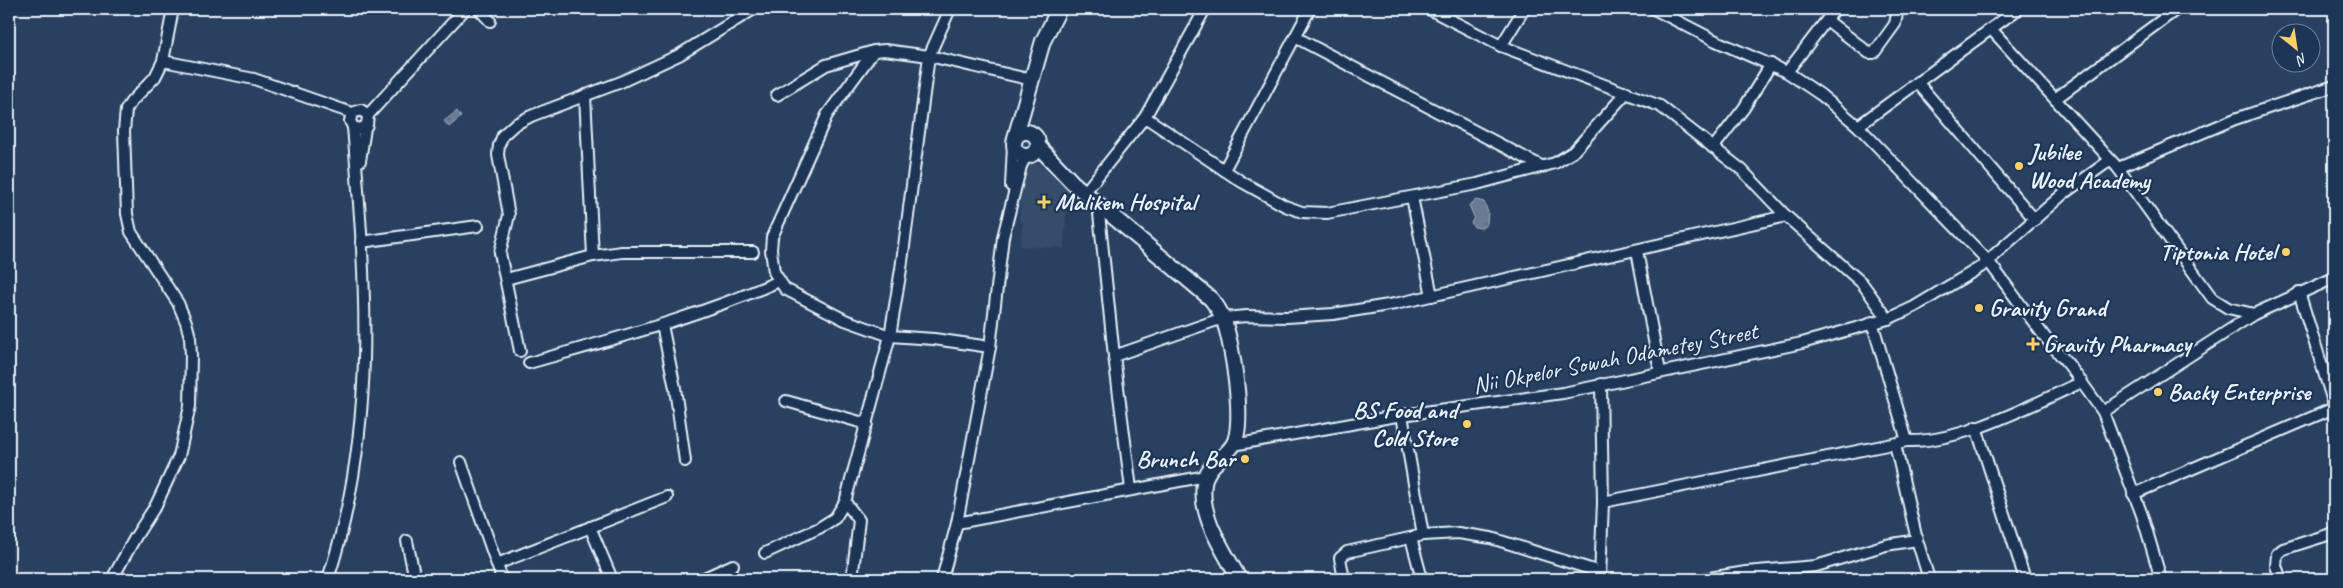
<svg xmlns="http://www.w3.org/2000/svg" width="2343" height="588" viewBox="0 0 2343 588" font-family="Caveat,sans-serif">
<defs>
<pattern id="water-ripples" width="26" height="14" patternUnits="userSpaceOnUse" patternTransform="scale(1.25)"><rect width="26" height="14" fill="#6b7c95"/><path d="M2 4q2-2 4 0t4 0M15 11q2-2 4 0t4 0" fill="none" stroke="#5a6573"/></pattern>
</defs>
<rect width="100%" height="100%" fill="#294061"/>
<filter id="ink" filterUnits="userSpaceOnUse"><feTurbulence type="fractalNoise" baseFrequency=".02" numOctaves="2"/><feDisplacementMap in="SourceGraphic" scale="10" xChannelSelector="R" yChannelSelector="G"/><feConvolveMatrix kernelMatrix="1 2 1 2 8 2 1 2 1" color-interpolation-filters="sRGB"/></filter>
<g filter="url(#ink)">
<polygon fill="#364d6b" points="1036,162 1068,184 1064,248 1020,246 1023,223 1019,219 1024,170 1028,165"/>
<g fill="url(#water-ripples)" stroke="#9dabbd">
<polygon points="457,111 461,117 449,127 444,121"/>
<polygon points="1476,200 1484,202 1488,212 1487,224 1482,228 1474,227 1471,223 1474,217 1469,205"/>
</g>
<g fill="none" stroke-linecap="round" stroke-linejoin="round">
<g stroke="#e8f1f8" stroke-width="14">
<g id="street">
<polyline points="173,9 163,61 254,79 352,113 361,110 368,115 367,125 361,129 353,127 350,121 352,113"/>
<polyline points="479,9 490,21"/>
<polyline points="1429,9 1501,46 1660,106 1742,170 1786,216 1862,283 1888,319"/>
<polyline points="1654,9 1716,41 1787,72 1821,95 1858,126 2018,9"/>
<polyline points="1828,21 1869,53 1874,53 1895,24 1898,9"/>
<polyline points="1991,29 2118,168 2212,298 2228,308 2254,314"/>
<polyline points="1295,37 1543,167"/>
<polyline points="1501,46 1524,9"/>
<polyline points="874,51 827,115 772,237 771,250 774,272 785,289 845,320 890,336 934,339 990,347"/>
<polyline points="1787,72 1835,9"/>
<polyline points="1917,82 2035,220"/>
<polyline points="585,95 593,256"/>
<polyline points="777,95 826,65 874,51 885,50 929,56 1032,80"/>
<polyline points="2055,99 2177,9"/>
<polyline points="368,115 465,9"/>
<polyline points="1145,117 1242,182 1285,206 1302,212 1327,213 1477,184 1555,163 1573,152 1627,92"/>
<polyline points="1858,126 1989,262 2044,336 2069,365 2103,412 2142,515 2161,579"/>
<polyline points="1713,148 1744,108 1771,64"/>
<polyline points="360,161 365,128"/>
<polyline points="2118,168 2235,119 2334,86"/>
<polyline points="1224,170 1310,9"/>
<polyline points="1011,186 1013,145"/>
<polyline points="1085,192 1145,117 1205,9"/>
<polyline points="1412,197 1432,296"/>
<polyline points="1098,204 1114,356 1131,489"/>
<polyline points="361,242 478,226"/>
<polyline points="1637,251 1660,372"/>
<polyline points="506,279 593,256 622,252 753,252"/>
<polyline points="2299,292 2334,405"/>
<polyline points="1872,322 1907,441"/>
<polyline points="662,325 675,388 685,461"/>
<polyline points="520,351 500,253 509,215 498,155 499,145 503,135 514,125 531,116 621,82 679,55 754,9"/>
<polyline points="1114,356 1223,318 1247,316 1287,317 1333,314 1395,304 1786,216"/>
<path d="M529,363C613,339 698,317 779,281"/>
<polyline points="786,401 867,424"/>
<polyline points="2103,412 2254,314 2334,278"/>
<polyline points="1402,415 1423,535"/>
<polyline points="1976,427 2025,579"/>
<polyline points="1895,444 1917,540 1929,579"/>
<polyline points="1233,445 1402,415 1563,393 1802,343 1888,319 1914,307 1989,262 1994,255 2063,194 2109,161"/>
<polyline points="461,462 502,579"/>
<polyline points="2133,494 2334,408"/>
<polyline points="845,502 859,520 852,579"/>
<path d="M1603,502L1907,441C1962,443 2031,405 2082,382"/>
<polyline points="957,523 1206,476"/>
<polyline points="590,527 612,579"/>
<polyline points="1411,538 1422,579"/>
<polyline points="407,541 415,579"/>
<polyline points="765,553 819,528 835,518 845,502 890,336 901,269 929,56 950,9"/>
<polyline points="497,564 667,497"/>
<polyline points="1600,578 1603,502 1601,384"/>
<polyline points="112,579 136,536 156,505 179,456 190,406 191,356 190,337 186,322 178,303 131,232 127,214 124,131 126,110 131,102 155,77 163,61"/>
<path d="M328,579C378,427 366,284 353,127"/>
<polyline points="702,579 733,565"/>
<polyline points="942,579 957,523 990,347 1003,237 1021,166 1026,156"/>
<polyline points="1344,579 1340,558 1347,552 1423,535 1458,533 1491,538 1600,572"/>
<polyline points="1703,579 1746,572 1816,566 1886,545 1917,540"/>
<polyline points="2281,579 2276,566 2277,554 2283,549 2334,533"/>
</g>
</g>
<g stroke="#e8f1f8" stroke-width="18">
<g id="secondary">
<circle cx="1026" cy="144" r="12"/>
<polyline points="1015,138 1043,41 1059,9"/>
<path d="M1038,146L1073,183L1211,299C1216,305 1220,311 1223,318C1232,341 1246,425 1233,445C1224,459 1206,465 1204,484C1199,517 1225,552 1239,579"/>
</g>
</g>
<use href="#street" stroke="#1d3557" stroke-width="10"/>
<use href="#secondary" stroke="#1d3557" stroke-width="14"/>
</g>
</g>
<g fill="#ffd166" stroke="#1d3557" stroke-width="2">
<circle cx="2019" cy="166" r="5"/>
<path d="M1041.5 194.5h5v5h5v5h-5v5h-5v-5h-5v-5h5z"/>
<circle cx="2286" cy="252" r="5"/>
<circle cx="1979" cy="308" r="5"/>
<path d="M2030.5 336.5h5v5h5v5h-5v5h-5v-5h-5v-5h5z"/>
<circle cx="2158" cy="392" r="5"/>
<circle cx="1467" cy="424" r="5"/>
<circle cx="1245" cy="459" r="5"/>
</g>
<g text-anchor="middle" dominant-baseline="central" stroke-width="4.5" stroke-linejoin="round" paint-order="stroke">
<g font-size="24" font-weight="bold" fill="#e8f1f8" stroke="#1d3557" text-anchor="start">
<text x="2029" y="152">Jubilee<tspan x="2029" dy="28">Wood Academy</tspan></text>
<text x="1055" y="202">Malikem Hospital</text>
<text x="2276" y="252" text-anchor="end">Tiptonia Hotel</text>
<text x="1989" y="308">Gravity Grand</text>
<text x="2043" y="344">Gravity Pharmacy</text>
<text x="2168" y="392">Backy Enterprise</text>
<text x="1457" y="410" text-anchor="end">BS Food and<tspan x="1457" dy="28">Cold Store</tspan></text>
<text x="1235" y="459" text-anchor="end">Brunch Bar</text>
</g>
<g font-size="24" fill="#e8f1f8" stroke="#1d3557">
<text transform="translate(1615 358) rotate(-11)">Nii Okpelor Sowah Odametey Street</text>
</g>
</g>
<rect width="2343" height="588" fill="none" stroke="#1d3557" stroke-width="30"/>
<rect x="15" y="15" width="2313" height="558" fill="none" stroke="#e8f1f8" stroke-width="2" filter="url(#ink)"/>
<g transform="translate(2296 48) rotate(150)"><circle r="24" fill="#1d3557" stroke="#6e8097"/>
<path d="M0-4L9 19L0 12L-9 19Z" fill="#ffd166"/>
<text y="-8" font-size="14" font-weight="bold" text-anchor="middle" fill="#e8f1f8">N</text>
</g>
</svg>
